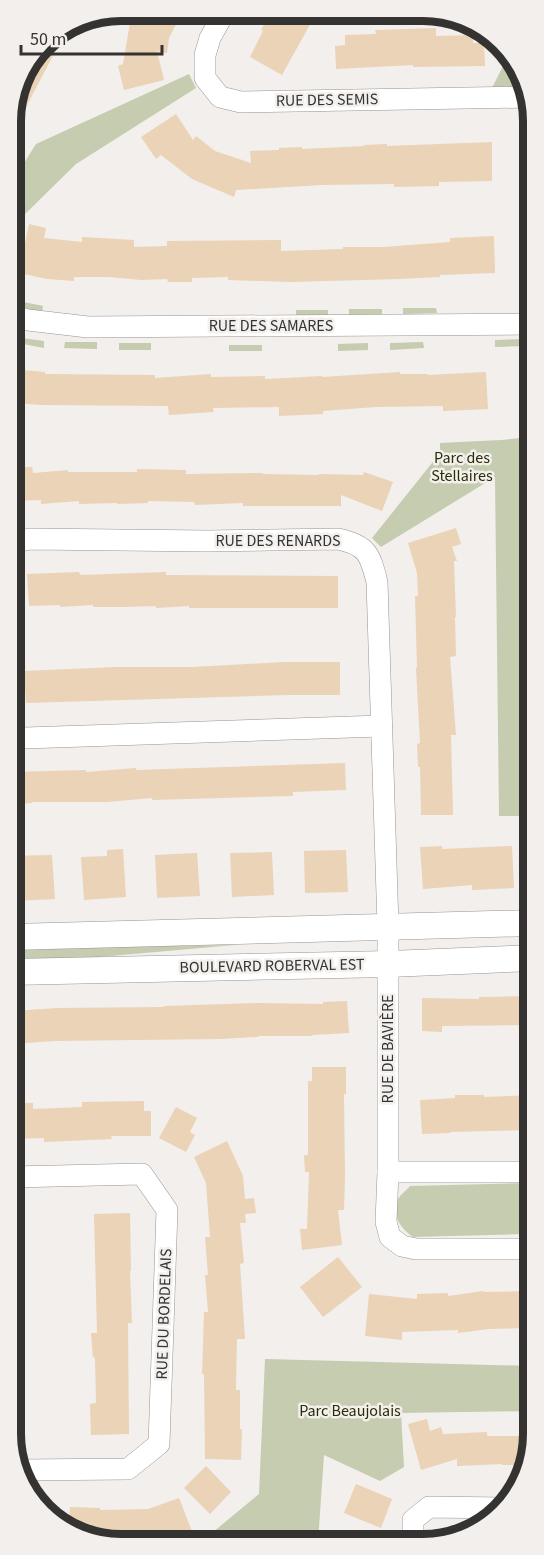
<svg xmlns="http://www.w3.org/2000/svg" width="544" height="1555" viewBox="0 0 544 1555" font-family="'Source Sans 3',sans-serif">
<rect width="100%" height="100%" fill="#f3efec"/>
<g fill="#c5ccaf">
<polygon points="508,56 526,90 490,92"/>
<polygon points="189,74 196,88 76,164 24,215 11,246 11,184 36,144"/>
<polygon points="14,300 43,306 42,312 12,307"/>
<polygon points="403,308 436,308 437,313 403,314"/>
<rect x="349" y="309" width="33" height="6"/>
<rect x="296" y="310" width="32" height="6"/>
<polygon points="14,337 44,341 44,348 13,342"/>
<polygon points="525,339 526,346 495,347 495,340"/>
<polygon points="65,342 97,342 97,349 64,348"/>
<polygon points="423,342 424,348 390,350 390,343"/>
<rect x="119" y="343" width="32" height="7"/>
<polygon points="368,343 368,350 338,351 338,344"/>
<rect x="229" y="345" width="33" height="6"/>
<polygon points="532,437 532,816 499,816 495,477 381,547 372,538 440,453 440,443 501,440"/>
<polygon points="235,945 99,957 12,960 12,950 29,948"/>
<path d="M533,1183V1232L525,1234L413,1237C402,1229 392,1218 397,1202C398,1196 406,1191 410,1186Z"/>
<polygon points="265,1359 533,1366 533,1411 401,1413 404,1467 380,1481 324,1455 318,1542 201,1542 259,1494"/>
</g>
<g fill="#ead3b7">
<polygon points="132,11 183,11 169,38 167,53 157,51 164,80 124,90 118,66 123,64"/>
<polygon points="271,12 317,12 282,75 250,57 263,31 261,30"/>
<polygon points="436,28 436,36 473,35 473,43 484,43 485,66 413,67 413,65 336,69 335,46 345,45 345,35 376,34 375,30"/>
<polygon points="47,40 58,46 12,134 11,133 11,114 22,72"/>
<polygon points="176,114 193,140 196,136 215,151 251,163 250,151 279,150 279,148 302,147 302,149 364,146 364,145 387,144 387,146 492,142 492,181 439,182 439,186 394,187 394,184 322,185 236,190 234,197 192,179 161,155 156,159 141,137"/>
<polygon points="29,224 46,228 44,238 82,242 82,237 134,240 134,247 167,246 167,241 281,240 281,251 343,249 343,247 383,247 450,242 450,238 494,236 495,273 440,275 440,277 399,279 291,282 228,280 228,277 192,278 192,282 168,282 167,279 141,280 109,277 74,277 74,281 47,279 19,273"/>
<polygon points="11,369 45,372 45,374 155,375 155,378 211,374 211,377 265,376 265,379 322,376 322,377 400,372 400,374 427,374 428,375 486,372 488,409 443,411 443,406 376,407 323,411 323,414 279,416 279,407 213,408 214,412 169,415 168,406 43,405 11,403"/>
<polygon points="11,467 32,467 33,473 68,470 68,472 137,472 137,469 186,470 186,474 263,473 263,474 319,475 319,474 363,475 364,472 393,482 382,511 341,495 341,506 243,506 243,503 195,505 194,502 148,501 148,503 117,504 117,503 79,504 79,501 41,504 41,500 13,501 13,495 11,495"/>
<polygon points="456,528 461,544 452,547 457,561 454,561 456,617 455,617 456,656 450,657 456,735 451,735 453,815 421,815 420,767 418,767 417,744 420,743 416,668 417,667 415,596 418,596 417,573 408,543"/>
<polygon points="79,572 80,575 166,572 166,575 338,576 338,608 189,608 189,606 156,608 156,606 124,607 93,607 93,605 60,607 60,605 29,606 27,574"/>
<polygon points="284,662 340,662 340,695 288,695 26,703 24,671 116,667 192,667"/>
<polygon points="345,763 346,790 293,792 293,796 152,800 152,798 107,802 32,802 32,803 12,804 12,772 86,770 86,772 136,768 136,770"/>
<polygon points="442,846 442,849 512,846 514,888 472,890 472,885 423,889 420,847"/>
<polygon points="123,849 126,897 84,900 81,857 107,856 107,850"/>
<polygon points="346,850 348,892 305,893 304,851"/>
<polygon points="272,852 274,895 232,897 230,853"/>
<polygon points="197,853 200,896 157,898 155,855"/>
<polygon points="52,855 55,899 12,901 12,856"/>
<polygon points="531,996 531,1025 442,1026 442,1032 422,1031 422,998 479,999 479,997"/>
<polygon points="347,1001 349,1033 312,1035 312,1036 258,1036 258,1037 220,1039 54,1041 12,1044 12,1011 57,1008 164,1007 164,1006 257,1003 323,1004 323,1002"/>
<polygon points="312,1067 346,1067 346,1094 344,1094 345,1178 344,1210 338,1210 342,1245 302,1250 300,1229 307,1229 309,1172 305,1172 304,1155 308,1155 308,1081 312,1081"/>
<polygon points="455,1095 484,1095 484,1097 533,1095 533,1130 450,1132 450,1133 422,1134 420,1100 455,1098"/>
<polygon points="144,1101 144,1111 151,1111 151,1136 111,1136 112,1139 44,1142 44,1138 12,1139 12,1103 33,1103 33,1109 82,1107 82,1102"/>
<polygon points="176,1107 197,1118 190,1132 195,1135 186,1152 159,1138"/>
<polygon points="227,1141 243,1176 245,1199 254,1198 256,1213 245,1214 246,1223 240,1223 244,1263 240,1264 245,1339 237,1339 236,1390 240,1390 240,1429 242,1429 241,1460 205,1459 204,1374 202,1374 204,1312 208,1312 205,1275 208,1275 205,1237 210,1237 206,1183 194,1157"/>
<polygon points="130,1213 131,1271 130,1271 132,1323 128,1323 129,1434 91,1435 90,1404 96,1403 95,1357 93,1358 91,1333 97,1333 94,1214"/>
<polygon points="338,1257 362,1287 323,1317 300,1287"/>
<polygon points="483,1291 484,1292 529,1291 529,1328 489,1329 458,1333 458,1330 402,1332 402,1340 365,1336 369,1294 417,1299 417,1294 448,1293 448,1296"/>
<polygon points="427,1419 430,1431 441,1427 443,1434 487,1432 487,1436 525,1436 525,1462 523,1465 502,1465 502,1464 457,1466 457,1459 421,1470 408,1424"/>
<polygon points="206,1466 231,1492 210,1514 184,1488"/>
<polygon points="356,1484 392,1499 381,1528 344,1513"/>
<polygon points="179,1498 193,1534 170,1542 99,1542 69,1526 70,1507 100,1508 100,1510 148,1509"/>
</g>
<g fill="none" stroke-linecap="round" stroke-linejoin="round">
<g stroke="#989491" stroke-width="22">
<g id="minor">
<polyline points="225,11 210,38 205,55 205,78 220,97 241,102 530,97"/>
<polyline points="11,315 28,320 88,327 532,324"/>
<path d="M11,543L30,539L208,541L338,539C367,545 370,554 377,582L388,926V1172L386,1222L390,1237L402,1246L416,1249H533"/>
<polyline points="12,735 25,738 381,726"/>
<polyline points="388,1172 533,1172"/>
<polyline points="12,1177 142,1174 167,1210 159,1444 128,1469 20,1470"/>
<polyline points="413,1542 413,1520 429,1507 503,1508"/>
</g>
</g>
<g stroke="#989491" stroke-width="27">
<g id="tertiary">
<polyline points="12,937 533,923"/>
<polyline points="12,972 389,964 533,958"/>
</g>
</g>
<use href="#minor" stroke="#fff" stroke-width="21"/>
<use href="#tertiary" stroke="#fff" stroke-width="26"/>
</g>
<g text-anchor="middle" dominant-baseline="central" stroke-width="5" stroke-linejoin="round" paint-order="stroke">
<g font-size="16" fill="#343331" stroke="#f3efec">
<text transform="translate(327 100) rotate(-1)">RUE DES SEMIS</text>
<text x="271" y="326">RUE DES SAMARES</text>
<text x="278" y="541">RUE DES RENARDS</text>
<text transform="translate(272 966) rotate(-1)">BOULEVARD ROBERVAL EST</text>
<text transform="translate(388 1049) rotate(-90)">RUE DE BAVIÈRE</text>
<text transform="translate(164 1314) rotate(-88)">RUE DU BORDELAIS</text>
</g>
<g font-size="16" fill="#272e06" stroke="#f3efec">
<text x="462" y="458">Parc des<tspan x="462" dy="18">Stellaires</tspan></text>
<text x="350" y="1411">Parc Beaujolais</text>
</g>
</g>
<path d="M0 0H544V1555H0ZM121 21H423A100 100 0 0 1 523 121V1434A100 100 0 0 1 423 1534H121A100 100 0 0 1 21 1434V121A100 100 0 0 1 121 21Z" fill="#f3efec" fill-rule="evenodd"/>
<path fill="none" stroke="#343331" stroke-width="8" d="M121 21H423A100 100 0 0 1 523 121V1434A100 100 0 0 1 423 1534H121A100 100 0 0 1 21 1434V121A100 100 0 0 1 121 21Z"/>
<path d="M21 45v9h141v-9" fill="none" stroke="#343331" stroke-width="3"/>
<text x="30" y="45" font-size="18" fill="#343331" stroke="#f3efec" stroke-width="4.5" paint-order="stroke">50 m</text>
</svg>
